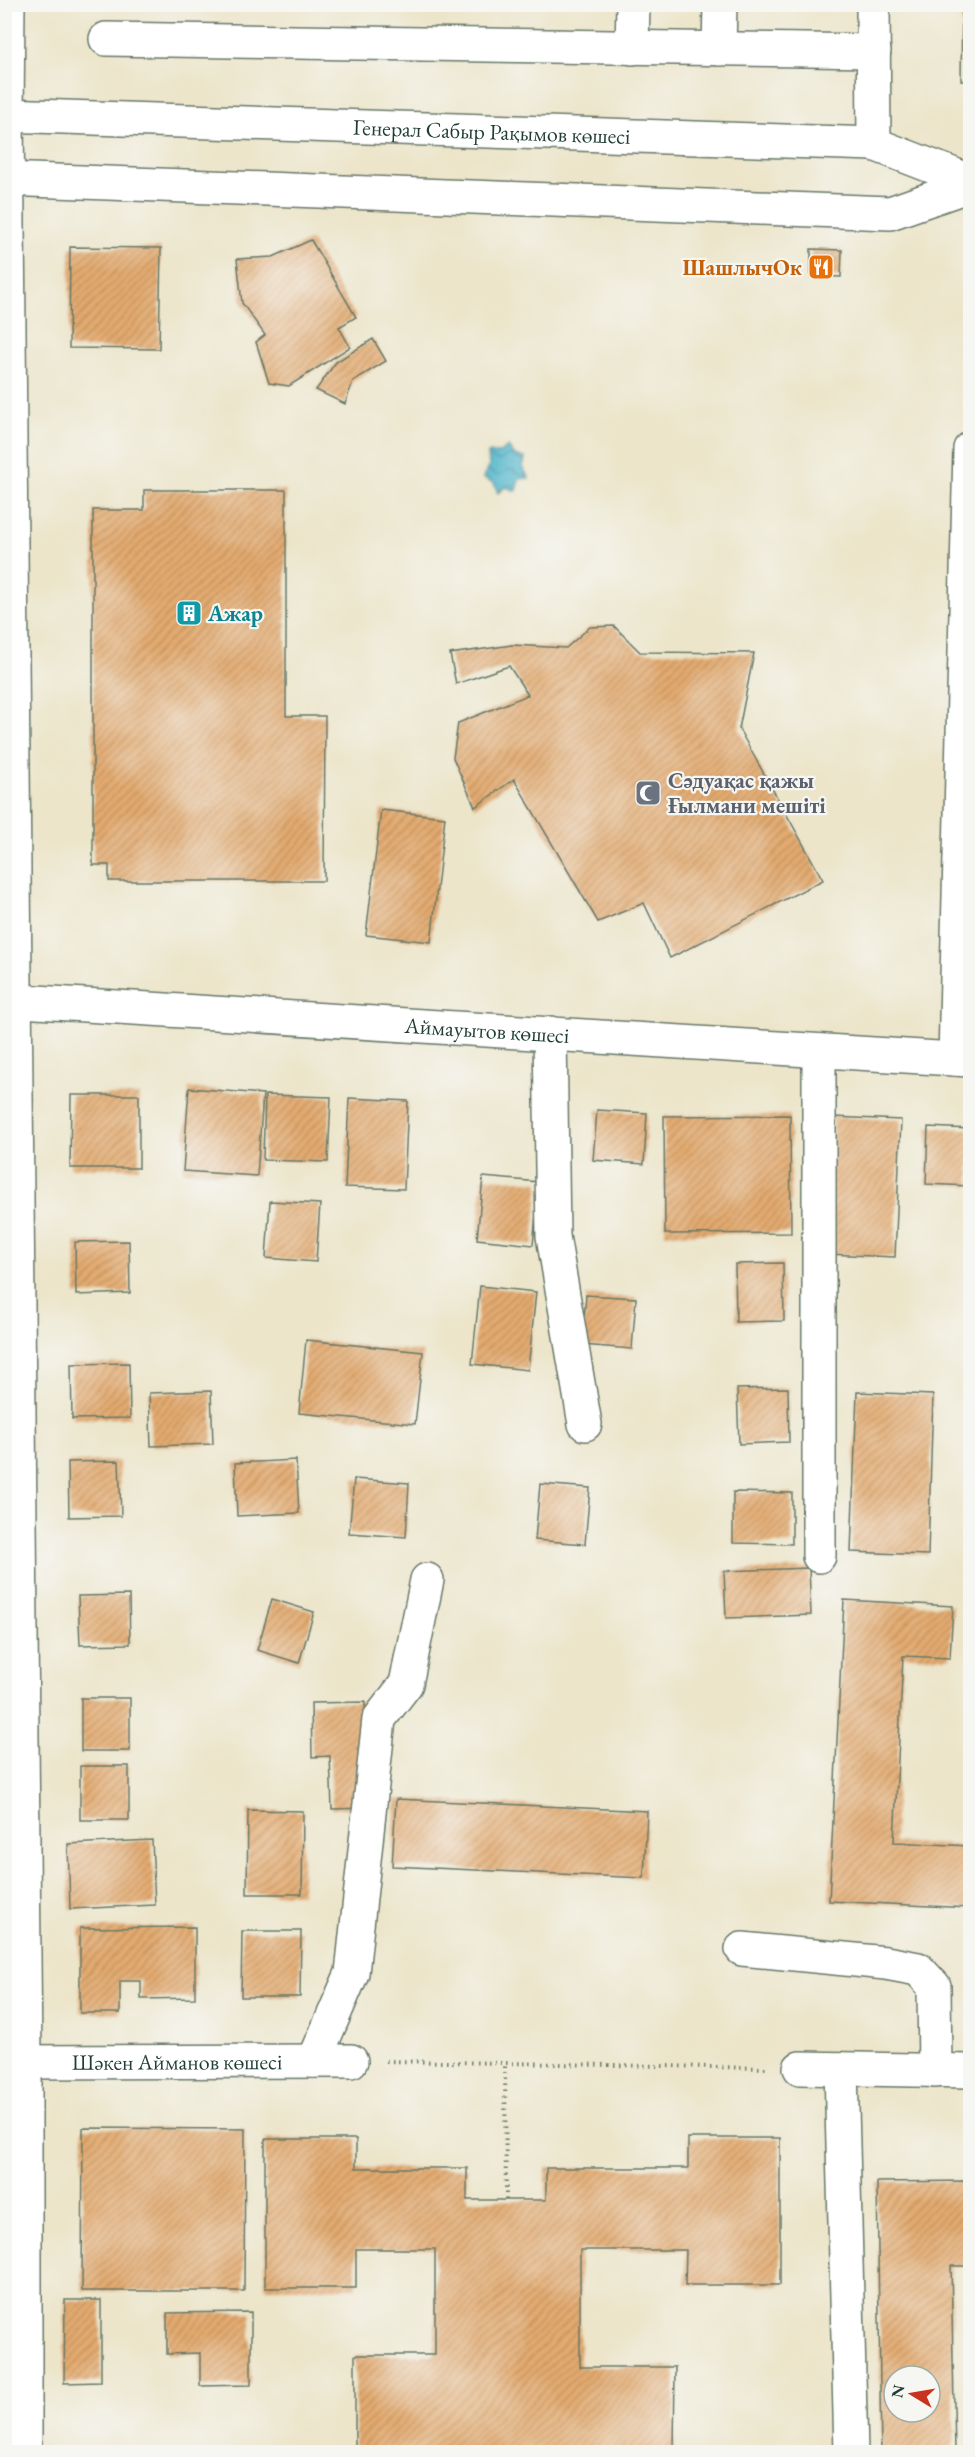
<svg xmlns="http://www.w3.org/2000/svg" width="975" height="2457" viewBox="0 0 975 2457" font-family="'EB Garamond',serif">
<defs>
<pattern id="water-waves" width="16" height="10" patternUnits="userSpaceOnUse" patternTransform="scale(1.5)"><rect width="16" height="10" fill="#4cb3ca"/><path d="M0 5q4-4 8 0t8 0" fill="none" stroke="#3f93a5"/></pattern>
<pattern id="building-hatch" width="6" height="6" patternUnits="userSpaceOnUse" patternTransform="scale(1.5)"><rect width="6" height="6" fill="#e4ab70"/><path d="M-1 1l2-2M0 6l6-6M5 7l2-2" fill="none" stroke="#b88c5d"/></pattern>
</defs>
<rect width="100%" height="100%" fill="#f6f6f2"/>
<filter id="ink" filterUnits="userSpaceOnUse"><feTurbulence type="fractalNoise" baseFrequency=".0167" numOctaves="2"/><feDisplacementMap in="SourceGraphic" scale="12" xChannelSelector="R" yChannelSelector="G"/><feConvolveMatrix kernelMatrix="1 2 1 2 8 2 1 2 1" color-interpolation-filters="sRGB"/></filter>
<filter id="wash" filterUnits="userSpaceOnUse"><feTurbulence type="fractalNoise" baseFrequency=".008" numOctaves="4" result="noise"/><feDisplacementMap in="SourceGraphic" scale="24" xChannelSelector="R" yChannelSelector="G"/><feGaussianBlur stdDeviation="1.35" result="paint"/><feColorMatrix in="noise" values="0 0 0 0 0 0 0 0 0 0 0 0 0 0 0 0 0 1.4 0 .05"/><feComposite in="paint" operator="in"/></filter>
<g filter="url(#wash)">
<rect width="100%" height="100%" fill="#ece5ca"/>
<polygon fill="url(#water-waves)" stroke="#36787f" stroke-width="1.5" points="508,447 515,456 525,458 523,468 529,478 519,479 516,491 506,487 498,493 494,483 483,478 489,466 488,453 500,453"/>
<g id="blocks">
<g fill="url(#building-hatch)" fill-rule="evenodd">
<polygon points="962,4 970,4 970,81 961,81"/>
<polygon points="311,240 356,317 339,327 350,347 289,386 269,383 256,342 265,335 242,303 237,259 273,257"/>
<polygon points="70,247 161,248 159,349 69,348"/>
<polygon points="811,249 842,250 841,277 811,276"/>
<polygon points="373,339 386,361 353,381 345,404 316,390 336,362"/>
<polygon points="144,490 286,490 286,716 325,716 324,881 109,881 109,865 93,865 93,510 144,510"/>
<polygon points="614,626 640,652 754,653 739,729 823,880 670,958 644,903 598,922 514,779 475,807 453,758 458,723 528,695 509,666 456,684 450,654 512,645 566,648 590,627"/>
<polygon points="381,810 445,817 431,942 366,935"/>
<polygon points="189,1088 263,1094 257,1176 183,1171"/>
<polygon points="71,1095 139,1095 139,1168 70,1168"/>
<polygon points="265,1095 331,1097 328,1162 263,1160"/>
<polygon points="349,1098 408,1101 404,1189 345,1187"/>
<polygon points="597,1110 647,1113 644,1164 593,1160"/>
<polygon points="790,1115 791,1233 665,1234 664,1116"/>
<polygon points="833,1117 901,1120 895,1257 827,1254"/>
<polygon points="928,1127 970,1129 970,1186 926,1184"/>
<polygon points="483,1177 539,1182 533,1245 477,1239"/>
<polygon points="270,1201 320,1204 316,1262 266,1258"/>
<polygon points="129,1241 130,1293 76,1295 75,1242"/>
<polygon points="783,1263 784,1321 736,1322 735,1264"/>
<polygon points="480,1286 536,1292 528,1370 472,1364"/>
<polygon points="586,1295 636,1298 632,1349 582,1345"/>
<polygon points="306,1340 423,1352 415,1424 299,1413"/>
<polygon points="129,1363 130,1418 72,1419 71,1364"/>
<polygon points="788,1388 789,1442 739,1444 737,1389"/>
<polygon points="211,1391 213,1444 151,1446 149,1393"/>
<polygon points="857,1392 933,1395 928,1555 851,1552"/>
<polygon points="296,1460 299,1513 237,1516 235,1463"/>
<polygon points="119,1461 121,1516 69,1517 68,1462"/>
<polygon points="354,1479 409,1483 406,1537 349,1533"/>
<polygon points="540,1484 590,1488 585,1544 535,1540"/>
<polygon points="733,1492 792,1493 792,1544 733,1543"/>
<polygon points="809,1568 811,1615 726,1618 724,1571"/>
<polygon points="129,1595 130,1644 80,1645 78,1596"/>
<polygon points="272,1599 314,1612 299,1663 257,1650"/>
<polygon points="844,1600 953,1606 950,1658 903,1656 894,1842 970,1846 970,1908 829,1901"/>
<rect x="81" y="1698" width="49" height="53"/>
<polygon points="365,1702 367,1808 332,1809 330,1756 312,1757 311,1703"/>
<rect x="80" y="1766" width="49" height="54"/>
<polygon points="396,1799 647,1811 644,1878 392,1866"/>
<polygon points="248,1810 303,1811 302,1894 247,1894"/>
<polygon points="152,1840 155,1905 70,1909 68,1844"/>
<polygon points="195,1927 195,1998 141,1999 141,1981 120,1981 120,2013 80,2013 80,1928"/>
<polygon points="242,1931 301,1931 300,1997 241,1997"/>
<polygon points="83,2128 245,2129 244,2291 82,2291"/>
<polygon points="688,2138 780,2138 780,2285 685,2285 686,2250 580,2250 580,2367 675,2367 674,2452 355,2452 355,2355 435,2355 435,2249 356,2249 356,2288 265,2288 265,2139 356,2139 356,2168 467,2168 467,2200 546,2200 546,2168 688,2168"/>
<path d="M970,2181V2266H951L955,2452H881L877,2182ZM894,2376H930V2412H894Z"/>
<polygon points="65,2300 101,2300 101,2382 64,2383"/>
<polygon points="251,2312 251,2385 200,2386 200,2353 167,2354 167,2313"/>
</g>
</g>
</g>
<g filter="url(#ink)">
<use href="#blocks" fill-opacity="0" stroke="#677868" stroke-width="1.5"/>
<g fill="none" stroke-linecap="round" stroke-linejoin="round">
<g stroke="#677868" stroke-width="36">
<g id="minor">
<polyline points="8,4 7,115 25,2062 25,2452"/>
<polyline points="873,4 874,144"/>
<polyline points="106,39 874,51"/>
<polyline points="632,48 633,4"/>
<polyline points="719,49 720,4"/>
<path id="s1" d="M4,115L874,144L970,181"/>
<polyline points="4,179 890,213 970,185"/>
<path id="s2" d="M4,1000L970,1060"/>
<polyline points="550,1033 553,1236 585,1424"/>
<polyline points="819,1051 819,1556"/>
<polyline points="955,1059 970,449"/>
<polyline points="742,1949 886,1963 918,1969 934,1986 935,2071"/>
<polyline points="314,2061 352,1973 379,1719 406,1684 427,1580"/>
<path id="s3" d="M5,2062L351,2061"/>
<polyline points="800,2068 970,2071"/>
<polyline points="841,2069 851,2452"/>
</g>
</g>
<g stroke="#677868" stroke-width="4" stroke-dasharray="1.5 4.5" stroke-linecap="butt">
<polyline points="386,2061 505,2063"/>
<polyline points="506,2200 505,2063 766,2068"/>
</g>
<use href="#minor" stroke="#fff" stroke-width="33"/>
</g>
</g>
<defs>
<g id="restaurant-square" transform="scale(1.35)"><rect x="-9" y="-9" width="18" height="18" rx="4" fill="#e8710a" stroke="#f6f6f2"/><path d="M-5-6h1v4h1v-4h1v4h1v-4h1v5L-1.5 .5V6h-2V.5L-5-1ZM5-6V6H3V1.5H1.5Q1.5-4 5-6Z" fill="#fff"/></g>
<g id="building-square" transform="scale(1.35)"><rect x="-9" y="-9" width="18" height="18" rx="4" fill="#0f9aa8" stroke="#f6f6f2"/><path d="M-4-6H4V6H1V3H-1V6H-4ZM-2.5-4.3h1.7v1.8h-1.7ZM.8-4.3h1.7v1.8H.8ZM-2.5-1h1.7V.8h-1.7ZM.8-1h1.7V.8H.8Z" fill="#fff"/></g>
<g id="mosque-square" transform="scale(1.35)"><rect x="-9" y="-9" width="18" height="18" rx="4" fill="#6b7280" stroke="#f6f6f2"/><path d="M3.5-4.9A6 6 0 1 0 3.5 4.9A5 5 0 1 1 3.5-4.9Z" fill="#fff"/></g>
</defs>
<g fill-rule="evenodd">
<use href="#restaurant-square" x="821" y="267"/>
<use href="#building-square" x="189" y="613"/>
<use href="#mosque-square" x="648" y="793"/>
</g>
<g text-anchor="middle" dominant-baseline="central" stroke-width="4.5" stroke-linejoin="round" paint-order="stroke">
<g font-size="22" fill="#1f3d34" stroke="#f6f6f2">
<text stroke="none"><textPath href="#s1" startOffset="488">Генерал Сабыр Рақымов көшесі</textPath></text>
<text stroke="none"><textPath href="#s2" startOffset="484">Аймауытов көшесі</textPath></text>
<text stroke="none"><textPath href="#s3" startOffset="172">Шәкен Айманов көшесі</textPath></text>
</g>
<g font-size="22" font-weight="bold" fill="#c56008" stroke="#f6f6f2" text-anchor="end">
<text x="802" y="267">ШашлычОк</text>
</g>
<g font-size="22" font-weight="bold" fill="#0d838f" stroke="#f6f6f2" text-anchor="start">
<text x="208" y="613">Ажар</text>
</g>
<g font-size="22" font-weight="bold" fill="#5b616d" stroke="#f6f6f2" text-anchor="start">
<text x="668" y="780">Сәдуақас қажы<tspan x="668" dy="25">Ғылмани мешіті</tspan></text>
</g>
</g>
<rect width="975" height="2457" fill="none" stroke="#f6f6f2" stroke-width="24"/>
<g transform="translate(912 2394) rotate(281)"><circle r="28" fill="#f6f6f2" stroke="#a0aca6" stroke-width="1.5"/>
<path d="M0-4.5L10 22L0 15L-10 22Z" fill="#c8321e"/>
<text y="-9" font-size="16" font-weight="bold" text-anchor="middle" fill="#1f3d34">N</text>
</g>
</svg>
